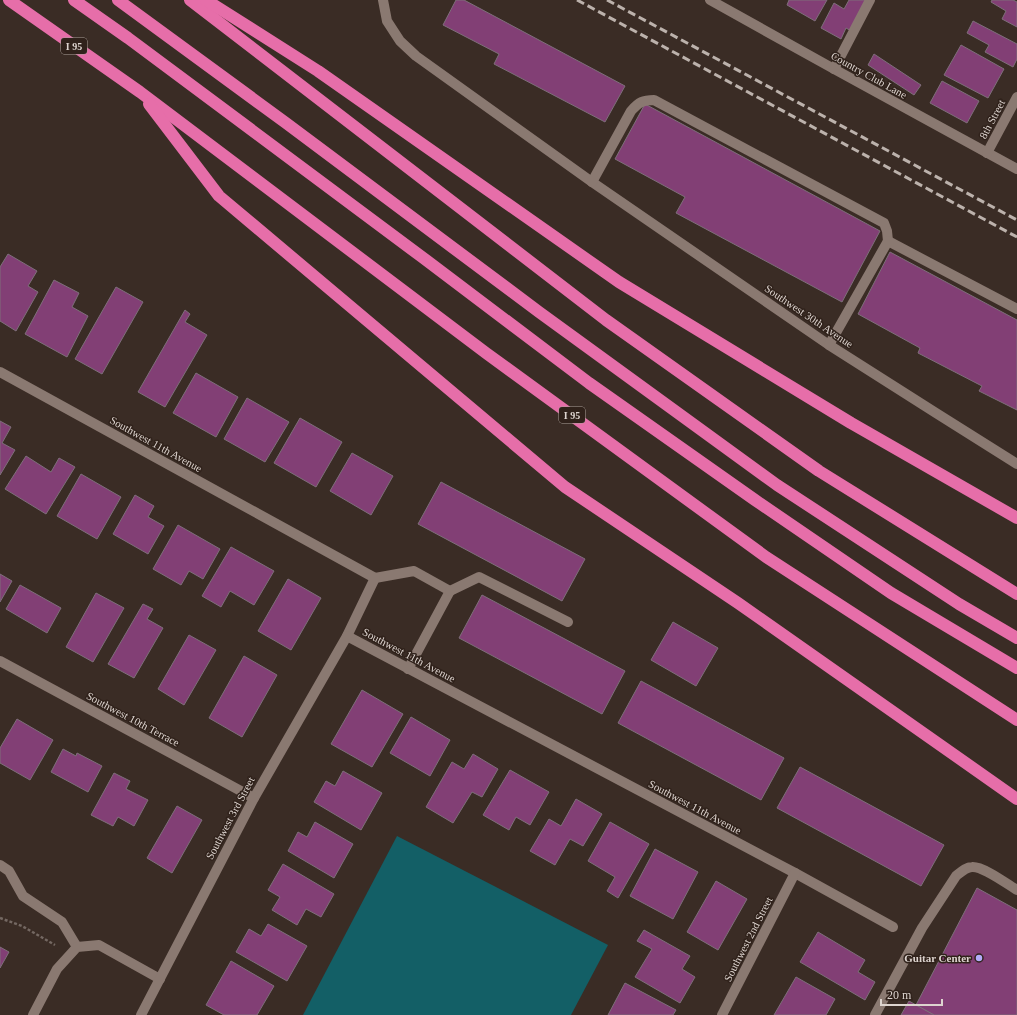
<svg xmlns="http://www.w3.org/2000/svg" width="1017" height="1015" viewBox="0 0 1017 1015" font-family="Georgia,serif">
<rect width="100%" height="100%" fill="#3a2c25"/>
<polygon fill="#135f66" points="397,836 608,945 571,1015 303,1015"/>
<g fill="#823f75" stroke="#7e6f7a">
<polygon points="456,0 464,0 625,86 605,122 494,64 499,54 443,25"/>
<polygon points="789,0 827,0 815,21 787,5"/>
<polygon points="849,0 870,0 853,32 846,28 841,39 821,28 834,3 844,9"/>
<polygon points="992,0 1013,0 1017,2 1017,27 1002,19 1006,11 991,2"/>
<polygon points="973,21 1017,44 1017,59 1013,67 985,52 989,45 967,33"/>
<polygon points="961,45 1004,69 988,98 944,75"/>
<polygon points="874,54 921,85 914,95 868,65"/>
<polygon points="942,81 979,101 967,123 930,103"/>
<polygon points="645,104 880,231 842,302 676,213 685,197 615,159"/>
<polygon points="890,252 1017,320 1017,410 979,391 982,386 918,353 920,348 858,314"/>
<polygon points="8,254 37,271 28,286 38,292 16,331 0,321 0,267"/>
<polygon points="54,280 79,293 72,307 88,316 67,357 25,334"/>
<polygon points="116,287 143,302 102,374 75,359"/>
<polygon points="185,310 190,314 185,322 207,335 165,407 138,392"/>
<polygon points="196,373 238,397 216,437 173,413"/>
<polygon points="247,398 289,422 265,462 224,439"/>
<polygon points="300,418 342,442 316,487 274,463"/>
<polygon points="0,421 11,427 2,443 15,450 0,475"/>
<polygon points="352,453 393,476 371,515 330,491"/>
<polygon points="26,456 51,472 59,458 75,467 46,514 5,489"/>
<polygon points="81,474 121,497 97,539 57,516"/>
<polygon points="441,482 585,559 562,601 418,524"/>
<polygon points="135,495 154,506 148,517 164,526 148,554 113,534"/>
<polygon points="178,525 220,549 203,579 189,571 181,585 153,569"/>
<polygon points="231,547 274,571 254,605 230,591 221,607 202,596"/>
<polygon points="0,574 12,581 0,602"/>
<polygon points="288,579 321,598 291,650 258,631"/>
<polygon points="20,585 61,608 47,633 6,609"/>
<polygon points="96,593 124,608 93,662 66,647"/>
<polygon points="482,595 625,671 602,714 459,638"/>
<polygon points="143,604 153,609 147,619 163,628 134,678 108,664"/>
<polygon points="673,622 718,648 696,686 651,660"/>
<polygon points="189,635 216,650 184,705 158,689"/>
<polygon points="244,656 277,675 242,737 209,718"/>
<polygon points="641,681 784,758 761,800 618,723"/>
<polygon points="362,690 403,714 372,767 331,744"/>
<polygon points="411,717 450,740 430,776 390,753"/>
<polygon points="17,719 53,740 30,780 0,763 0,748"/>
<polygon points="63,749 76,756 77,753 102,766 88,792 51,772"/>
<polygon points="473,754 498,769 482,797 472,792 453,823 426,807 452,762 464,769"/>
<polygon points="800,767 944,845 921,886 777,808"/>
<polygon points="510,770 549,792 530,825 516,817 509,830 483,815"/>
<polygon points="343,771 382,793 361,830 314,802 326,781 335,786"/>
<polygon points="114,773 130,781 126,789 148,800 134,826 118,817 113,826 91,815"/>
<polygon points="576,799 602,814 583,846 570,839 555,865 530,851 549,819 561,826"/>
<polygon points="177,806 202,820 172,873 147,858"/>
<polygon points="315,822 353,844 334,878 288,851 298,832 307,837"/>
<polygon points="610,822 649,844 618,898 607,891 615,877 588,861"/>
<polygon points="655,849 698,872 673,919 630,896"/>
<polygon points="283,864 334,894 321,917 306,909 297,925 272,910 280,897 268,890"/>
<polygon points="716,881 747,899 718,950 687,932"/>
<polygon points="977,888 1017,910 1017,1015 934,1015 916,1005"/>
<polygon points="268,924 307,946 287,981 236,952 249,929 261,936"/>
<polygon points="644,930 690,956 682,969 695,977 680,1003 635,977 652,949 637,941"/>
<polygon points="818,932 865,960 858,972 875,982 865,1000 800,962"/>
<polygon points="0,947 9,952 0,968"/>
<polygon points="231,961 274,986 257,1015 224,1015 206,1005"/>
<polygon points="796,977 835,999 826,1015 774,1015"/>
<polygon points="625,983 676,1010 673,1015 608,1015"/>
<polygon points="909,1001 916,1005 934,1015 901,1015"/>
</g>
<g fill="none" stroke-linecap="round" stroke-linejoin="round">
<polyline stroke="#746862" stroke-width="2.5" stroke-dasharray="3 2" stroke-linecap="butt" points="0,918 22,926 55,945"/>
<g stroke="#8a7971" stroke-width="10">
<polyline points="383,0 387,21 400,41 416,56 592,182 829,345 936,413 1017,464"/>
<path d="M592,182L631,111C639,102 643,100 654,100L884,223L887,231L888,241"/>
<polyline points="829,345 888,241 1017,309"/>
<polyline points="375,578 414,571 450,591 408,669"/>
<polyline points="450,591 479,577 568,622"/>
<polyline points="0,865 9,871 23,896 62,922 77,947"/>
<polyline points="33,1015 57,969 77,947 99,945 160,979"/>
<path d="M875,1015L922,928L956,876C961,872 966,867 972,867C983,866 1007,884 1017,890"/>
</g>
<g stroke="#8a7971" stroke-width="10">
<polyline points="710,0 834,69 1017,169"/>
<polyline points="834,69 870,0"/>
<polyline points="987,153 1017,97"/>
<polyline points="0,372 375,578 347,636 254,798 141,1015"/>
<polyline points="347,636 795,873 893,927"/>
<polyline points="0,661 254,798"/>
<polyline points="722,1015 795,873"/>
</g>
<g stroke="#e66ea9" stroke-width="12">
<polyline points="9,0 140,92 486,353 766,557 1017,720"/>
<polyline points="74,0 128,38 422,257 589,383 755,500 891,593 1017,668"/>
<polyline points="118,0 286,123 539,312 777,485 959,604 1017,638"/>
<polyline points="190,0 606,320 819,471 1017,594"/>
<polyline points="206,0 318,71 619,282 851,423 1017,518"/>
<polyline points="149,104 219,196 565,487 738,603 1017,799"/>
</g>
<g stroke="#bcb2ac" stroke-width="3" stroke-dasharray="8 4" stroke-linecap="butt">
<polyline points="577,0 1017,237"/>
<polyline points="607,0 1017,220"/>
</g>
</g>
<circle fill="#b3adf9" stroke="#30221b" stroke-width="1.5" cx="979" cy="958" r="4"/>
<g text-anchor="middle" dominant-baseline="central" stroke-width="3" stroke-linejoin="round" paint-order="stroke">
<g fill="#30221b" stroke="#a99f99" stroke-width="1">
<rect x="61" y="38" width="26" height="16" rx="3"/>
<rect x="559" y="407" width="26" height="16" rx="3"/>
</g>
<g font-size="10" font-weight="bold" fill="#ddd4cf">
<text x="74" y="46">I 95</text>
<text x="572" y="415">I 95</text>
</g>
<g font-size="11" fill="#ddd4cf" stroke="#30221b">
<text transform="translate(869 75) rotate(29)">Country Club Lane</text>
<text transform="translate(992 119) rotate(-62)">8th Street</text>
<text transform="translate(809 316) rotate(34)">Southwest 30th Avenue</text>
<text transform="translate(156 444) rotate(29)">Southwest 11th Avenue</text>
<text transform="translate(409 655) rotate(28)">Southwest 11th Avenue</text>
<text transform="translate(133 719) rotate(28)">Southwest 10th Terrace</text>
<text transform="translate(695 807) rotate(28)">Southwest 11th Avenue</text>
<text transform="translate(230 818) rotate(-62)">Southwest 3rd Street</text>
<text transform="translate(748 939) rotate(-63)">Southwest 2nd Street</text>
</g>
<g font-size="11" font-weight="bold" fill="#ddd4cf" stroke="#30221b" text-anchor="end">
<text x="971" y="958">Guitar Center</text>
</g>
</g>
<path d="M881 999v6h61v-6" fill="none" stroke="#ddd4cf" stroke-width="2"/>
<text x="887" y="999" font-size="12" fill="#ddd4cf" stroke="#30221b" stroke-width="3" paint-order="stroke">20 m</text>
</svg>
